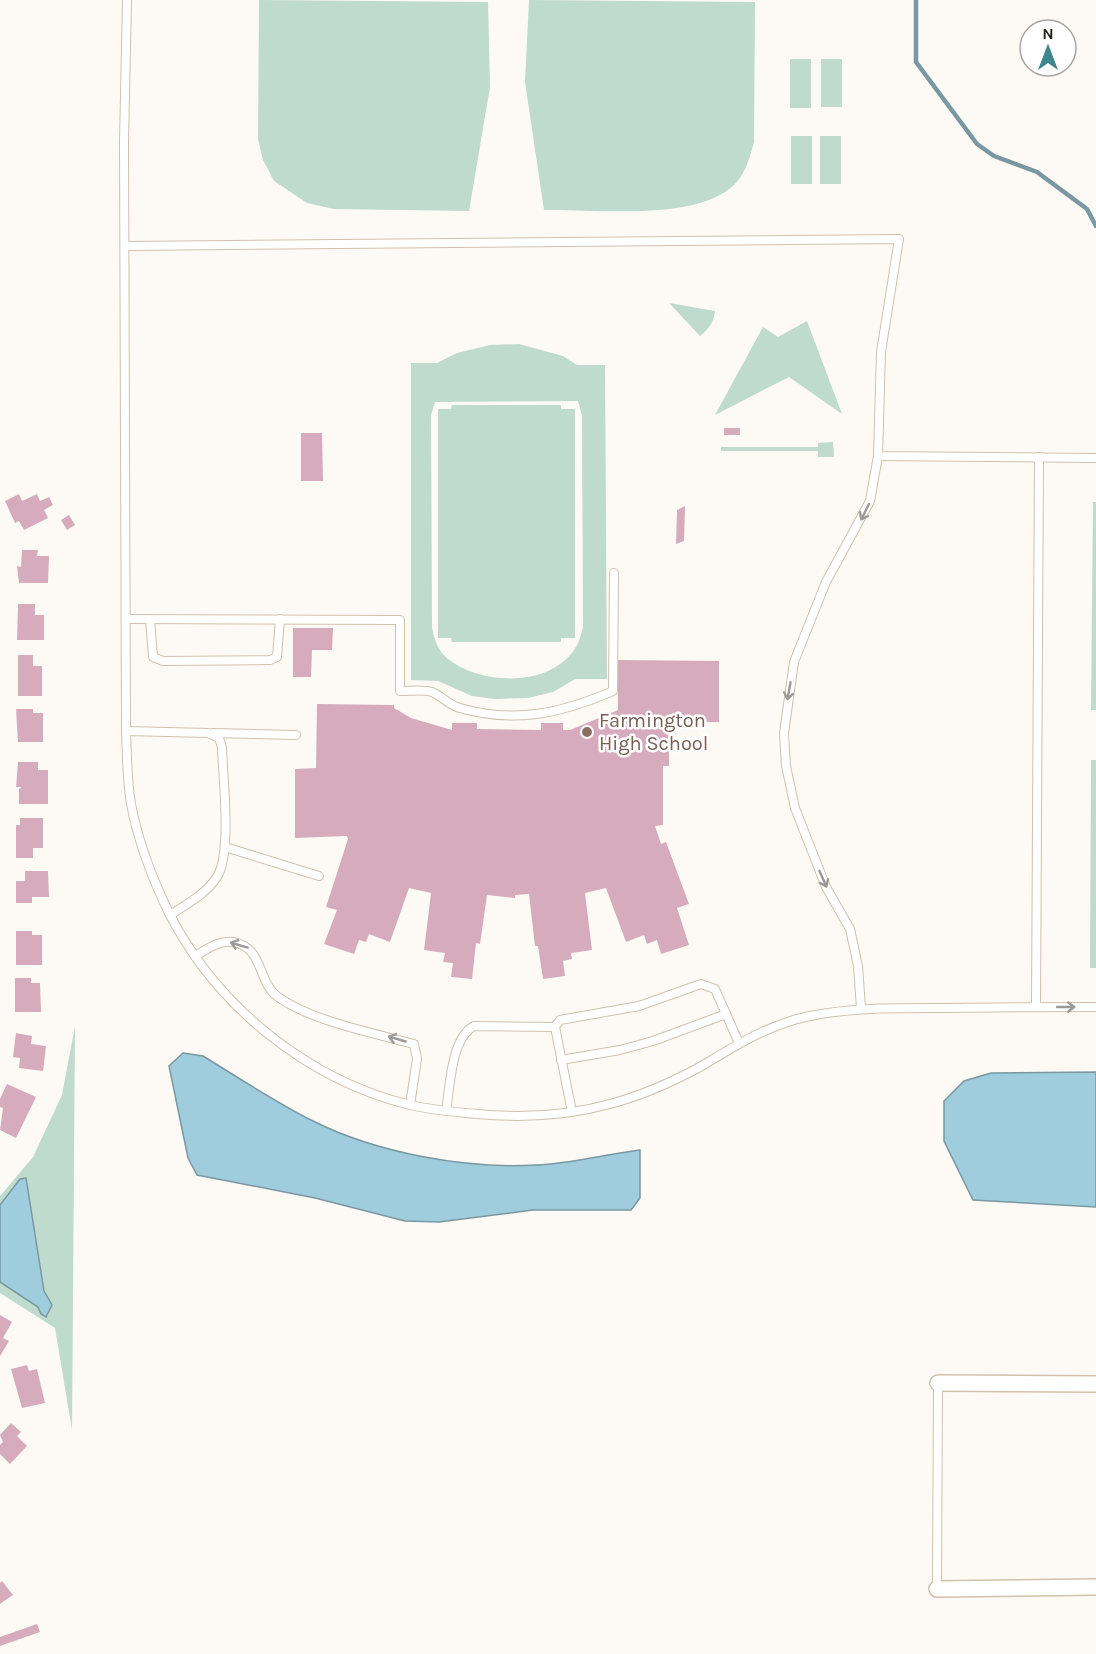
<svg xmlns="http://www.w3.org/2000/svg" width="1096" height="1654" viewBox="0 0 1096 1654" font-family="Karla,sans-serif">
<rect width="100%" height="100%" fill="#fdfaf6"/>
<g fill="#bedbcd" fill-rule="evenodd">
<polygon points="259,0 488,2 490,87 469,211 334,209 307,203 274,181 263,160 258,139"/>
<path d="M529,0L755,2L754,142C750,156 746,173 735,184C698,222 596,209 544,210L525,82Z"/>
<rect x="790" y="59" width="21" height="49"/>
<rect x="821" y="59" width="21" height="48"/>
<rect x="791" y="136" width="21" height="48"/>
<rect x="820" y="136" width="21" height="48"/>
<path d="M669,303L715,311C714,321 709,329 700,336Z"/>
<polygon points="807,321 842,414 789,377 715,415 763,327 778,337"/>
<path d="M519,344L563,356L577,365H605L607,679H575L553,692L528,698L494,699L472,696L438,681L411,680V363H437L457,353L490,345ZM578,401L582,416L583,627C581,633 580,640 577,645C554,688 482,686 448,659C438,651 434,639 432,627L431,415L435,402Z"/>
<polygon points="452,405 561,405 561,409 575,409 575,638 561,638 561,642 452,642 451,638 438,638 438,409 451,409"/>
<polygon points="833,442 834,457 818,457 818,451 721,451 721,447 818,447 818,443"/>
<polygon points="1093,502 1096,502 1096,710 1091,710"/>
<polygon points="1091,760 1096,760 1096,968 1090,968"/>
<polygon points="75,1026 72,1430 55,1328 0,1293 0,1282 38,1307 52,1305 44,1291 25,1178 20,1179 0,1205 0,1196 33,1157 62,1095"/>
</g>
<g fill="#a0cddd" stroke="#7a98a1" stroke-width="1.5">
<path d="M183,1053L203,1056C239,1078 275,1102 313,1121C377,1153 465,1169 536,1165C569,1164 607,1154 640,1150V1198L631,1210H533L439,1222L405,1221L315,1198L197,1175L188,1158L169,1066Z"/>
<polygon points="1096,1072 1096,1207 973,1200 944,1141 944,1101 964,1081 991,1073"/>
<polygon points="26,1178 44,1291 52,1305 46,1317 41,1314 38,1307 0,1282 0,1205 20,1179"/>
</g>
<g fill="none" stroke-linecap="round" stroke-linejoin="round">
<polyline stroke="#7a98a1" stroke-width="4.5" points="916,0 916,62 977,144 994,156 1037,172 1087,209 1096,226"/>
</g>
<g fill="#d6acbd">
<rect x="724" y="428" width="16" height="7"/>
<polygon points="301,433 322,433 323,481 301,481"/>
<polygon points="19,494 22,501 37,494 40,501 49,497 53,505 44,510 48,518 24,530 19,521 15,523 5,501"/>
<polygon points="685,506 684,541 676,544 677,510"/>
<polygon points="69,515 75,525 67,530 61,520"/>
<polygon points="22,550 38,550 37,556 49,556 48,583 19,583 17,566 21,567"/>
<polygon points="18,604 35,604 35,615 44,615 44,640 17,640"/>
<polygon points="293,628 333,628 332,650 312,650 311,677 293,677"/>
<polygon points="18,655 33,655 33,666 42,666 42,696 18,696"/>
<polygon points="618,660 719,661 719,722 669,723 669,766 663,766 663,825 655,826 661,844 666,842 689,904 677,908 689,945 661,954 657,940 647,944 644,935 626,942 606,888 585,893 592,950 571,953 572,959 563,961 565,976 543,979 538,946 535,946 529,894 515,895 515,898 487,895 480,944 476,943 472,979 451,977 453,963 443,962 445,953 424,950 431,893 409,888 390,942 369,934 366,942 359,940 354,954 324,944 337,910 326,907 348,839 347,836 295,838 295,769 316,768 317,704 394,705 394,708 411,718 452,730 452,723 477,723 477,729 541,730 541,723 563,723 563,730 570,730 618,710"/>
<polygon points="16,709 33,709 33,713 43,713 43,742 18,742"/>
<polygon points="18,762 38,762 38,770 48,770 48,804 19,804 19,789 22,787 16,787"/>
<polygon points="20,818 43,818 43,848 33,848 33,858 16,858 16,825 20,825"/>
<polygon points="25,871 48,871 49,897 32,897 32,903 16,903 16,881 25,881"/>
<polygon points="16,931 32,931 32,935 42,935 42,965 16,965"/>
<polygon points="15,978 31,978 31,983 40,983 41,1012 15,1012"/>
<polygon points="16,1033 32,1036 31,1044 46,1046 43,1071 19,1068 20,1058 13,1057"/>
<polygon points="7,1084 36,1097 16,1138 0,1130 3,1108 0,1107 0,1099"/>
<polygon points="0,1315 12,1322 3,1338 9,1341 0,1356"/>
<polygon points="27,1365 29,1371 37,1369 45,1403 22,1408 11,1369"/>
<polygon points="11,1423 21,1432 17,1436 27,1446 10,1464 0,1454 0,1445 3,1442 0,1435"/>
<polygon points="2,1581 13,1595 0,1604 0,1583"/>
<polygon points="37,1624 40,1632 0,1646 0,1637"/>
</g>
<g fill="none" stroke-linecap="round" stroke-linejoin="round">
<g stroke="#d0c1ad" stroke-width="10">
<g id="lane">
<path d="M127,0L124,142L126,731C127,755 127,781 131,804C138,841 153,880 169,913C217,1007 308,1080 410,1105C432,1110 454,1112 477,1114C521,1118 567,1116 610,1104C640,1096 672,1082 700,1067C735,1046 769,1024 810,1016C854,1007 898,1008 944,1008C994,1007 1045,1007 1096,1007"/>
<polyline points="126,246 899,239 881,352 878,456 1096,458"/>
<path d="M126,619L400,620V691C409,691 424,689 432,692C442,696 450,706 460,708C515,724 562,713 613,691L614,573"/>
<polyline points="150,619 153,657 163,661 270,660 277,657 280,619"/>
<path d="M126,731L208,733L219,738L222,747C223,778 232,853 217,877C206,894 187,904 170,915"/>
<polyline points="213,733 296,735"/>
<polyline points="225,847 319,876"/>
<path d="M195,956C207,949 219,940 233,942C264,947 257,982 278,997C312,1021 373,1033 414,1044L417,1059L410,1105"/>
<polyline points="1036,1007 1039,457"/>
<polyline points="861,1008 858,966 850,929 826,887 795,808 786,766 784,733 794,662 826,582 870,501 878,456"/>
<polyline points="561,1060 620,1050 653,1041 726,1014"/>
<path d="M446,1111C450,1087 451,1038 474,1026L555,1027"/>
<polyline points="572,1112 555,1027 560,1020 639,1006 701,984 715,989 739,1043"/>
<polyline points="937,1589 938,1383"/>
</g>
</g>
<g stroke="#d0c1ad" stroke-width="18">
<g id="street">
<polyline points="938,1383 1096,1384"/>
<polyline points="937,1589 1096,1587"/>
</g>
</g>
<use href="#lane" stroke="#fff" stroke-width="8"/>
<use href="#street" stroke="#fff" stroke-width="15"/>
</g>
<defs><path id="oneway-shaft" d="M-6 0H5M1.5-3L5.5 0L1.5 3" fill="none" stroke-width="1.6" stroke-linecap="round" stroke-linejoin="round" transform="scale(1.5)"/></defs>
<g stroke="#9c9996">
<use href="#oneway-shaft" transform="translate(865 512) rotate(116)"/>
<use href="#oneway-shaft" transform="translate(789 691) rotate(100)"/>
<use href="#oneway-shaft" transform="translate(823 879) rotate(66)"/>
<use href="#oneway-shaft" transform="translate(239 945) rotate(-163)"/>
<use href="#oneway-shaft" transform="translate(1066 1007)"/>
<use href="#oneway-shaft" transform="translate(397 1039) rotate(-164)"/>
</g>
<circle fill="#8d6e63" stroke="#fff" stroke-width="2" cx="587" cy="732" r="6"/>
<g text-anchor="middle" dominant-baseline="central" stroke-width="5" stroke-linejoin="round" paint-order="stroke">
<g font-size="20" fill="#785e54" stroke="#fff" text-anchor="start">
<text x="599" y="720">Farmington<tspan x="599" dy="23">High School</tspan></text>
</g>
</g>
<g transform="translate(1048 48)"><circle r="28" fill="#ffffff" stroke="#a7a5a2" stroke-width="1.5"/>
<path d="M0-4.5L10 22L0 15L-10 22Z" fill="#3f868d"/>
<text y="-9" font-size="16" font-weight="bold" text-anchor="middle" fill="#231d16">N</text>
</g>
</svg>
